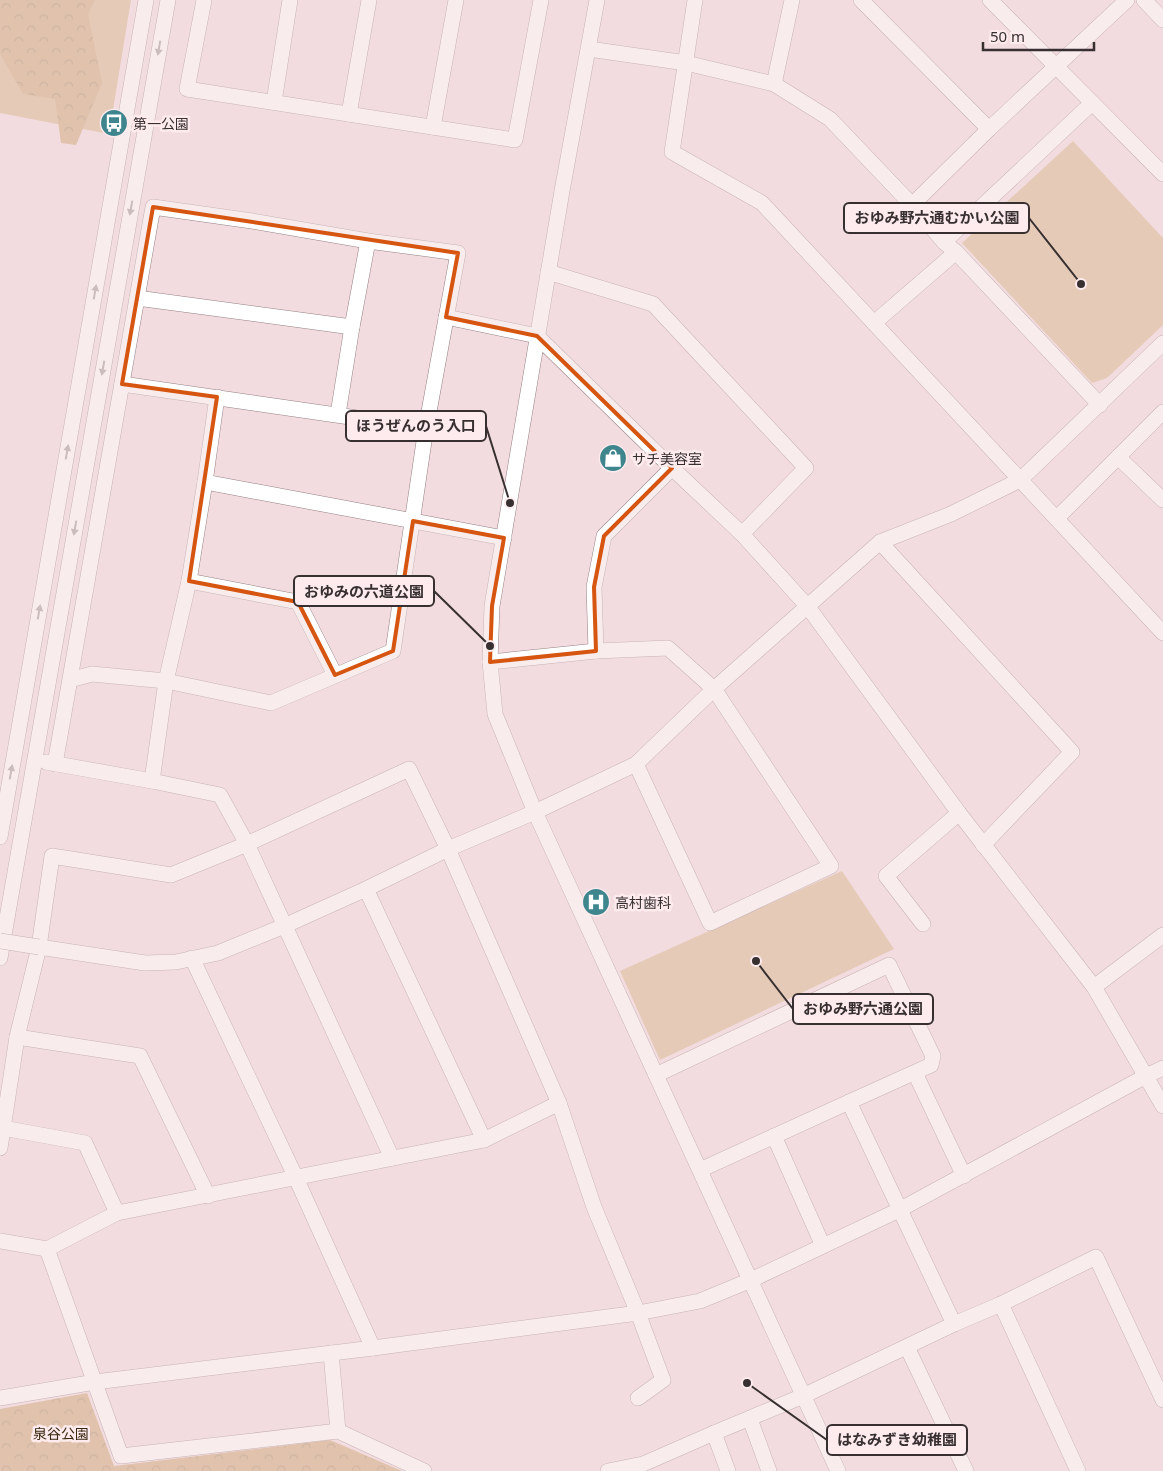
<svg xmlns="http://www.w3.org/2000/svg" width="1163" height="1471" viewBox="0 0 1163 1471" font-family="'Noto Sans','Noto Sans JP',sans-serif">
<defs>
<pattern id="forest-crowns" width="20" height="18" patternUnits="userSpaceOnUse" patternTransform="scale(1.25)"><rect width="20" height="18" fill="#c9a371"/><path d="M2 6a3 3 0 1 1 6 0M12 15a3 3 0 1 1 6 0" fill="none" stroke="#a4855d"/></pattern>
</defs>
<rect width="100%" height="100%" fill="#f3dcdf"/>
<g fill="#d5b489">
<polygon points="0,0 131,0 109,134 0,113"/>
<polygon points="1073,141 1163,238 1163,325 1107,378 1092,383 962,243"/>
<polygon points="842,871 894,949 660,1060 620,971"/>
</g>
<g fill="url(#forest-crowns)">
<polygon points="0,0 95,0 88,14 102,83 76,145 61,143 55,99 23,94 0,54"/>
<polygon points="87,1393 114,1466 330,1440 402,1471 0,1471 0,1409"/>
</g>
<g fill="none" stroke-linecap="round" stroke-linejoin="round">
<g stroke="#958184" stroke-width="16">
<g id="minor">
<polyline points="204,0 187,89 515,140 541,0"/>
<polyline points="597,0 562,191 492,606 490,662 495,714 535,812 838,1471"/>
<polyline points="695,0 672,152 762,203 1163,633"/>
<polyline points="861,0 989,129"/>
<polyline points="990,0 1163,174"/>
<polyline points="1144,0 1163,20"/>
<polyline points="589,49 686,63 774,84 830,119 912,205 944,242 956,252 1100,405"/>
<polyline points="774,84 792,0"/>
<polyline points="274,102 290,0"/>
<polyline points="349,114 369,0"/>
<polyline points="433,127 456,0"/>
<polyline points="912,205 989,129 1127,0"/>
<polyline points="944,242 1092,103"/>
<polyline points="548,272 653,304 806,468 742,534"/>
<polyline points="137,298 352,327"/>
<polyline points="446,317 537,336 672,468 742,534 808,607 959,813 1094,987 1163,1106"/>
<polyline points="874,323 956,252"/>
<polyline points="122,384 426,428"/>
<polyline points="338,414 352,327 368,241"/>
<polyline points="1118,457 1163,500"/>
<polyline points="205,482 504,538"/>
<polyline points="1057,518 1163,412"/>
<polyline points="880,542 1072,752 983,845"/>
<polyline points="189,581 298,602 335,675"/>
<polyline points="596,651 594,587 604,536 672,468"/>
<polyline points="490,662 596,651 668,648 714,689 831,866 710,923 636,764"/>
<polyline points="46,762 152,781 220,795 247,844 392,1158"/>
<path d="M55,764C88,578 120,393 153,207L252,221L368,241L458,253L426,428L393,651L271,703L166,681L92,674L70,680"/>
<polyline points="152,781 166,681 189,581 205,482 217,397"/>
<polyline points="0,837 146,0"/>
<polyline points="366,889 484,1140"/>
<polyline points="923,924 886,876 959,813"/>
<polyline points="39,947 145,963 176,962 218,953 284,926 366,889 448,849 535,812 636,764 714,689 880,542 951,514 1020,480 1163,343"/>
<polyline points="0,958 168,0"/>
<polyline points="192,958 296,1178 373,1348"/>
<polyline points="1094,987 1163,935"/>
<polyline points="17,1037 140,1056 208,1196"/>
<polyline points="915,1073 964,1176"/>
<polyline points="656,1075 889,965 933,1056 931,1065 849,1102 954,1324"/>
<polyline points="3,1128 85,1143 117,1213"/>
<polyline points="774,1136 823,1246"/>
<polyline points="0,1148 17,1037 39,947 52,856 171,875 247,844 409,769 448,849 559,1103 594,1207 638,1313 663,1380 638,1398"/>
<polyline points="700,1170 849,1102"/>
<polyline points="0,1241 47,1249 117,1213 484,1140 559,1103"/>
<polyline points="47,1249 121,1456 338,1431 424,1471"/>
<polyline points="1001,1304 1078,1471"/>
<polyline points="907,1347 966,1471"/>
<polyline points="331,1353 338,1431"/>
<polyline points="0,1398 95,1382 373,1348 638,1313 700,1301 751,1280 899,1210 1146,1076 1163,1068"/>
<polyline points="750,1419 769,1471"/>
<polyline points="714,1433 728,1471"/>
<polyline points="608,1471 643,1464 714,1433 803,1396 954,1324 1001,1304 1096,1257 1163,1400"/>
</g>
</g>
<use href="#minor" stroke="#fff" stroke-width="15"/>
<g stroke="#958184" stroke-width="16" stroke-linecap="butt">
<polyline id="minor-bridge" points="0,941 39,947"/>
</g>
<use href="#minor-bridge" stroke="#fff" stroke-width="15"/>
</g>
<defs><path id="oneway-solid" d="M-6-.8H1V-3.2L6.5 0L1 3.2V.8H-6Z" transform="scale(1.25)"/></defs>
<g fill="#9b9798">
<use href="#oneway-solid" transform="translate(159 48) rotate(100)"/>
<use href="#oneway-solid" transform="translate(131 208) rotate(100)"/>
<use href="#oneway-solid" transform="translate(95 292) rotate(-80)"/>
<use href="#oneway-solid" transform="translate(103 368) rotate(100)"/>
<use href="#oneway-solid" transform="translate(67 452) rotate(-80)"/>
<use href="#oneway-solid" transform="translate(75 528) rotate(100)"/>
<use href="#oneway-solid" transform="translate(39 612) rotate(-80)"/>
<use href="#oneway-solid" transform="translate(11 772) rotate(-80)"/>
</g>
<path d="M0 0H1163V1471H0ZM153,207L458,253L446,317L537,336L672,468L604,536L594,587L596,651L490,662L492,606L504,538L413,521L393,651L335,675L298,602L189,581L217,397L122,384Z" fill="#f3dcdf" fill-opacity=".55" fill-rule="evenodd"/>
<path fill="none" stroke="#d65510" stroke-width="4" stroke-linejoin="round" d="M153,207L458,253L446,317L537,336L672,468L604,536L594,587L596,651L490,662L492,606L504,538L413,521L393,651L335,675L298,602L189,581L217,397L122,384Z"/>
<defs>
<g id="bus-disc" transform="scale(1.4375)"><circle r="9.5" fill="#3e858d" stroke="#fdebed"/><path d="M-5-6H5V4H4V6H2V4H-2V6H-4V4H-5ZM-3.5-4V0h7V-4ZM-3.5 1.2v1.5H-2V1.2ZM2 1.2v1.5H3.5V1.2Z" fill="#fff"/></g>
<g id="shop-disc" transform="scale(1.4375)"><circle r="9.5" fill="#3e858d" stroke="#fdebed"/><path d="M-5-2.5h2.3a2.7 3.5 0 0 1 5.4 0H5L5.5 6h-11ZM-1.5-2.5h3a1.5 2.3 0 0 0-3 0Z" fill="#fff"/></g>
<g id="hospital-disc" transform="scale(1.4375)"><circle r="9.5" fill="#3e858d" stroke="#fdebed"/><path d="M-5-5h3v3.5h4V-5h3V5h-3V1.5h-4V5h-3Z" fill="#fff"/></g>
</defs>
<g fill-rule="evenodd">
<use href="#bus-disc" x="114" y="123"/>
<use href="#shop-disc" x="613" y="458"/>
<use href="#hospital-disc" x="596" y="902"/>
</g>
<g text-anchor="middle" dominant-baseline="central" stroke-width="5" stroke-linejoin="round" paint-order="stroke">
<g font-size="14" fill="#372f30" stroke="#fdebed" text-anchor="start">
<text x="133" y="123">第一公園</text>
<text x="632" y="458">サチ美容室</text>
<text x="615" y="902">高村歯科</text>
</g>
<g font-size="14" fill="#392811" stroke="#fdebed">
<text x="61" y="1433">泉谷公園</text>
</g>
</g>
<path fill="none" stroke="#372f30" stroke-width="2" d="M1081 284L1029 218M510 503L486 426M490 646L434 591M756 961L793 1009M747 1383L827 1440"/>
<g fill="#372f30" stroke="#fdebed" stroke-width="2">
<circle cx="1081" cy="284" r="5"/>
<circle cx="510" cy="503" r="5"/>
<circle cx="490" cy="646" r="5"/>
<circle cx="756" cy="961" r="5"/>
<circle cx="747" cy="1383" r="5"/>
</g>
<g fill="#fdebed" stroke="#372f30" stroke-width="2">
<rect x="844" y="203" width="185" height="30" rx="5"/>
<rect x="346" y="411" width="140" height="30" rx="5"/>
<rect x="294" y="576" width="140" height="30" rx="5"/>
<rect x="793" y="994" width="140" height="30" rx="5"/>
<rect x="827" y="1425" width="140" height="30" rx="5"/>
</g>
<g font-size="15" text-anchor="middle" font-weight="bold" fill="#372f30">
<text x="937" y="223">おゆみ野六通むかい公園</text>
<text x="416" y="431">ほうぜんのう入口</text>
<text x="364" y="597">おゆみの六道公園</text>
<text x="863" y="1014">おゆみ野六通公園</text>
<text x="897" y="1445">はなみずき幼稚園</text>
</g>
<path d="M983 42v8h111v-8" fill="none" stroke="#372f30" stroke-width="2.5"/>
<text x="990" y="42" font-size="15" fill="#372f30" stroke="#fdebed" stroke-width="4" paint-order="stroke">50 m</text>
</svg>
